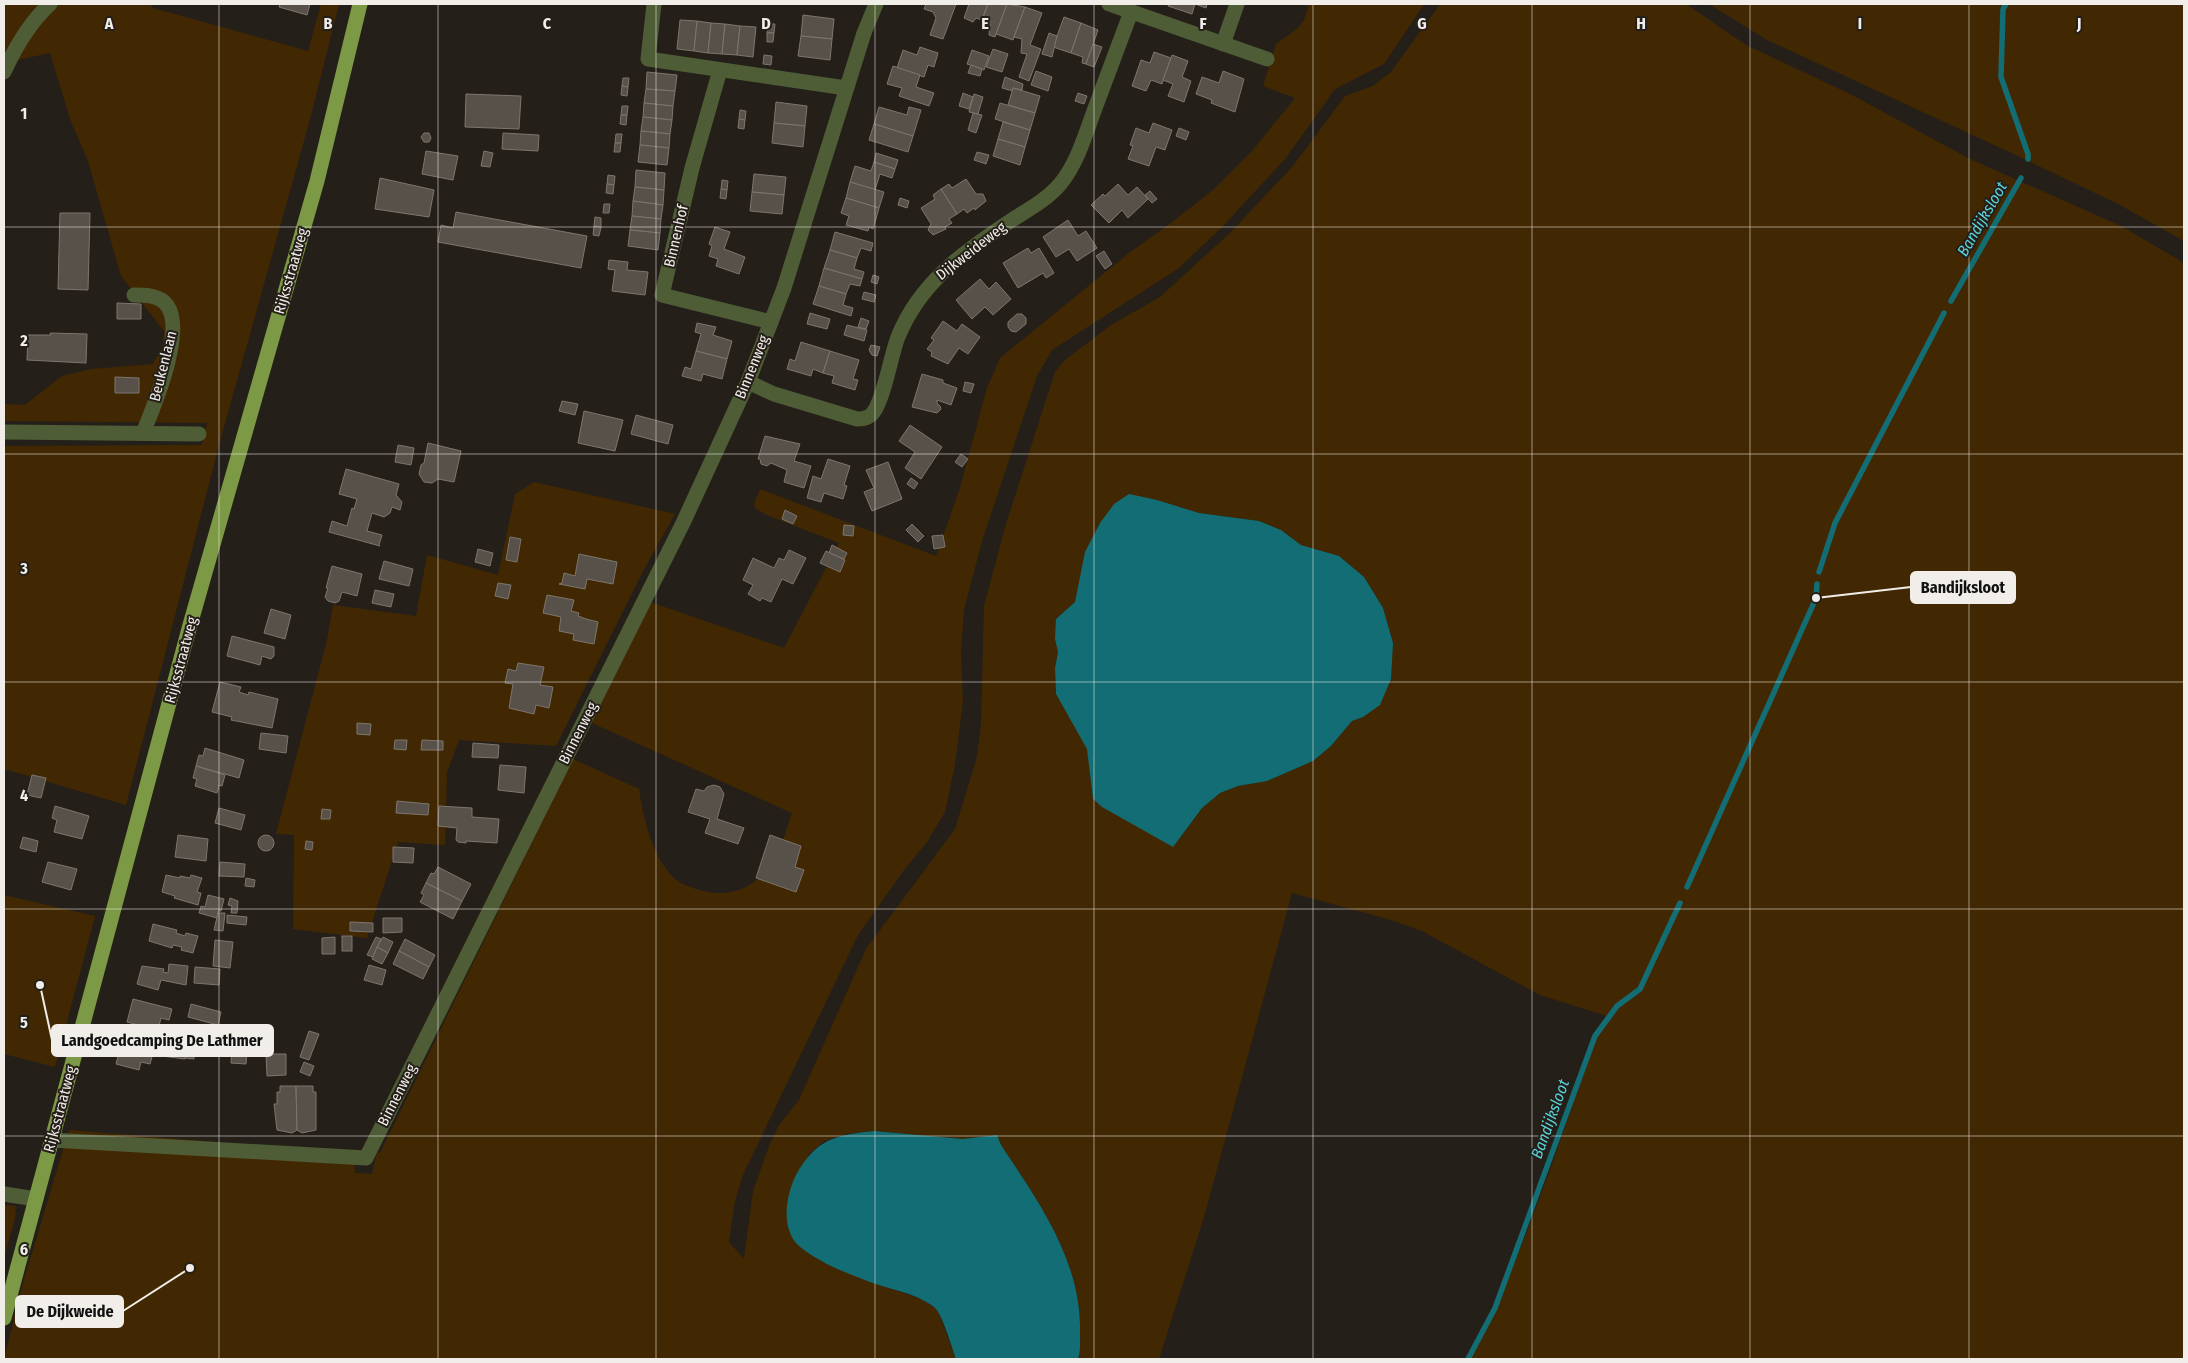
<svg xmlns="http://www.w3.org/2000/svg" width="2188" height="1363" viewBox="0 0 2188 1363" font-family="'Fira Sans Condensed',sans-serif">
<rect width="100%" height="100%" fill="#251f19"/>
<g fill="#422802" fill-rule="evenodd">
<polygon points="4,4 150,4 153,8 308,51 321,4 339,4 309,123 219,445 126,805 8,770 4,771 4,446 202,445 207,423 4,421 4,404 25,405 62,376 91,369 153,364 163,346 164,331 121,276 88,161 70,119 50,53 4,63"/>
<path d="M1309,4H1424L1384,64L1335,89L1285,159L1223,226L1179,268L1052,350L1037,376L982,541L964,610L961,653L963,702L955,764L945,812L927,842L904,870L858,935L742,1177L735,1201L729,1242L744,1259L753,1191L769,1146L779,1125L799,1100L866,949L955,829L977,757L981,724L984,606L1006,524L1055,372L1065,360L1111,325L1160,297L1230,233L1293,166L1345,96L1373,86L1391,72L1440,4H1686L1746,45L1852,95L1968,158L2123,227L2184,263V1359H1471C1523,1256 1558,1145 1597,1036L1607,1016L1540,995L1422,931L1391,920L1292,893L1204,1217L1159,1359H1078C1081,1351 1080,1341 1080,1333C1082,1262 1039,1202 1001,1145L997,1135L963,1139L874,1131L846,1134L824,1141L808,1155L823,1261L870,1282L922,1299L937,1309L956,1359H4L23,1283L69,1130L353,1153L355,1173L372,1174L377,1153H380L573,759L639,789C643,817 651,851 670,874C676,882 687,886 696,889C727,899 754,890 772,863C782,849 786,829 792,813L592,723L650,602L784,648L839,543L769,516L756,509L754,504L760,489L936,556L960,488L987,388L1000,358L1129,253L1167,226L1213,190L1252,151L1295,98L1263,86L1276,44L1299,27L1304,20ZM1157,500L1199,513L1259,521L1281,530L1301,545L1339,556L1364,577L1383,608L1393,643L1363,717L1352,721L1331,746L1313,761L1267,781L1238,786L1220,793L1202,808L1173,847L1092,795L1088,749L1056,694L1055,668L1058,651L1056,619L1075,602L1086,552L1100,523Z"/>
<polygon points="1709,4 2184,4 2184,241 2120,205 2020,157 1767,40"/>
<polygon points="534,482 675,514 643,571 556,746 459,740 447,772 445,845 398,842 367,938 293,929 294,835 276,834 327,640 333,605 416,616 427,555 498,575 515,494"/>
<polygon points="4,895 95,916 55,1067 4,1054"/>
<polygon points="4,1205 16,1206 15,1219 4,1257"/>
</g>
<g fill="#126e74">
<polygon points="1129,494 1157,500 1199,513 1259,521 1281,530 1301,545 1339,556 1364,577 1383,608 1393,643 1391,679 1380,705 1363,717 1352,721 1331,746 1313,761 1267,781 1238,786 1220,793 1202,808 1173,847 1102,807 1093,799 1087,749 1056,694 1055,668 1058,652 1055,639 1056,619 1075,602 1085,552 1100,523 1114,504"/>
<path d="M874,1131L963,1139L997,1135L1001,1145C1039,1202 1082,1262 1080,1333C1080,1341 1081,1351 1078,1359H956C952,1348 942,1313 934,1307C916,1293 891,1290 870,1282C847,1273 819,1263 799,1246C780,1229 786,1195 796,1175C816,1139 835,1135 874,1131Z"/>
</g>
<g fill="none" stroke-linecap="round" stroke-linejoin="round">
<g stroke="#126e74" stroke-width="5.5">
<polyline points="2006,4 2003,9 2001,77 2028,154 2028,159"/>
<polyline points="1951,301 2021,178"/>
<polyline points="1819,572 1835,523 1944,313"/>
<polyline points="1687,887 1816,598 1817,584"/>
<polyline points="1468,1359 1495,1308 1595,1036 1617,1006 1640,989 1680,903"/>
</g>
</g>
<g fill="#58514a" stroke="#7d766e">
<polygon points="280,4 310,4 307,15 279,7"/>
<polygon points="926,4 956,4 943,39 930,35 936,18 933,12 924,9"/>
<polygon points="969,4 988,4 982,20 976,18 973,22 964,18"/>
<polygon points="988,4 1007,4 995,37 989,35 990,23 982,20"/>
<polygon points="1007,4 1025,7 1013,40 996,34"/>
<polygon points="1169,4 1207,4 1206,8 1195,4 1192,14 1168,6"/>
<polygon points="1025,7 1042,13 1030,45 1041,49 1029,81 1019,77 1027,54 1021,53 1022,39 1014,37"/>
<polygon points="803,15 834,19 832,39 801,36"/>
<polygon points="1064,17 1081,23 1071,53 1053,47"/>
<polygon points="680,20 697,21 694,51 677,49"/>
<polygon points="697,21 711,23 708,53 694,51"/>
<polygon points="711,23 725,24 722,54 708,53"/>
<polygon points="1081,23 1098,30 1086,64 1082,63 1083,57 1071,53"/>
<polygon points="725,24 740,26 737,55 722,54"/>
<polygon points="768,24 775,24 774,33 767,33"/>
<polygon points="740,26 756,27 753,57 737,55"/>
<polygon points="767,33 774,33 773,42 767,42"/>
<polygon points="1049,33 1057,36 1052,57 1042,54"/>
<polygon points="801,36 832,39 830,60 798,56"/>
<polygon points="1093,44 1102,47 1094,67 1086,64"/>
<polygon points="920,47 938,53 934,67 928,65 924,77 897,68 903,50 917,55"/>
<polygon points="993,49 1008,54 1002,72 986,67"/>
<polygon points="972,50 989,56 984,70 967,64"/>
<polygon points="1154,52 1171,58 1162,84 1151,80 1146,91 1132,86 1141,60 1150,63"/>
<polygon points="764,55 772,56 771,65 763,64"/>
<polygon points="1172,55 1188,61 1182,77 1191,81 1184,102 1168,96 1173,84 1163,80"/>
<polygon points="971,65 982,69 980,76 968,73"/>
<polygon points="893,66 920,75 916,87 934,93 929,106 899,96 902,88 887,84"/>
<polygon points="1036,71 1052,77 1048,91 1031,85"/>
<polygon points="1223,71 1244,79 1235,112 1211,103 1212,100 1196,94 1202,77 1219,83"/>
<polygon points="647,72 677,75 675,91 646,89"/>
<polygon points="1005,77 1023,84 1022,90 1013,88 1013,91 1002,88"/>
<polygon points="623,78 629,78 628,87 622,86"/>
<polygon points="622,86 628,87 627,96 621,95"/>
<polygon points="1013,88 1040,96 1035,113 1008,105"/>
<polygon points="646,89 675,91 673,106 644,103"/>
<polygon points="963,93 973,97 969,109 959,106"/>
<polygon points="1078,93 1087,96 1084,104 1075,101"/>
<polygon points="466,94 521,96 519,129 465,127"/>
<polygon points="974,94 983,97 978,114 969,112"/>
<polygon points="776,102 807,106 805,126 774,123"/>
<polygon points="644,103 673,106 672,120 643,117"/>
<polygon points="1000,103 1035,113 1030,130 995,119"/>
<polygon points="622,106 628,106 627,115 621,115"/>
<polygon points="879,107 907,115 909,107 921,110 913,136 874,124"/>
<polygon points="740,110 746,111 745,120 739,119"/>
<polygon points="973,113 982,115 976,133 968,130"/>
<polygon points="621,115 627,115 626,125 620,124"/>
<polygon points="643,117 672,120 670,134 641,131"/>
<polygon points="739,119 745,120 744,129 738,128"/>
<polygon points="1003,122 1030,130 1025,147 998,139"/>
<polygon points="774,123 805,126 803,147 772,143"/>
<polygon points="1153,123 1172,130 1165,150 1156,147 1149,166 1128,159 1133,146 1130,145 1136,128 1149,133"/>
<polygon points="874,124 913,136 908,152 869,140"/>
<polygon points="1179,128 1189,132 1186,140 1176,136"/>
<polygon points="641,131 670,134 669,148 640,145"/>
<polygon points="424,133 429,133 431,138 429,142 424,142 421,137"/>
<polygon points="503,133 539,135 538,151 502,149"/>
<polygon points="616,134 622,134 621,143 615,143"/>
<polygon points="998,139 1025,147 1020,165 993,156"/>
<polygon points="615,143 621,143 620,152 614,152"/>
<polygon points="640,145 669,148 667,165 638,162"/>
<polygon points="426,151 458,156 453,180 422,174"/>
<polygon points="484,151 493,153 490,167 481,166"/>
<polygon points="977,152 989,155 986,164 974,160"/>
<polygon points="876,153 898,160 895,169 874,162"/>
<polygon points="874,162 895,169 892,178 880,174 875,190 850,182 855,166 871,171"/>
<polygon points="636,170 665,173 664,190 635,187"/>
<polygon points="754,174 786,177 784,195 752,192"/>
<polygon points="608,175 615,176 614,185 607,184"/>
<polygon points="380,178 434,190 429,217 375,209"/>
<polygon points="966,179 976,194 983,194 986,201 975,210 974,208 967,213 964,209 957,214 941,189 949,184 952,188"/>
<polygon points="722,180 728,181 727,190 721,189"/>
<polygon points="850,182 884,192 879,208 846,198"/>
<polygon points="607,184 614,185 613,194 606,193"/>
<polygon points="1118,184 1128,195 1137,187 1148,199 1128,218 1122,210 1109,223 1091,205 1103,194 1105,196"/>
<polygon points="635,187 664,190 663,205 633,201"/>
<polygon points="721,189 727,190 726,199 720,198"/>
<polygon points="941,189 957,214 949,219 952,223 945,227 946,229 933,235 928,230 931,224 921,208 935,199 933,195"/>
<polygon points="1150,191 1157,199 1152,203 1145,195"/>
<polygon points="752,192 784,195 782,214 750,211"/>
<polygon points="846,198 879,208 873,229 869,227 868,231 846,225 849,216 841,213"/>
<polygon points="900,198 909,201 907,208 898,205"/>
<polygon points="633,201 663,205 661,219 632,216"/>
<polygon points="604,204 610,204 609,213 603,213"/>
<polygon points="456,212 587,236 581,268 438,242 441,225 453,228"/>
<polygon points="60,213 90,213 88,290 58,289"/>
<polygon points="632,216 661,219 660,233 630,230"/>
<polygon points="595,217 601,218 601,227 594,226"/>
<polygon points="1068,220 1078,236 1086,231 1097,248 1077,261 1069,249 1056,257 1043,237"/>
<polygon points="594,226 601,227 599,236 593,235"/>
<polygon points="715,227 730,232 724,249 745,257 739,274 716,266 718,259 709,256 712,246 709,244"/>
<polygon points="630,230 660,233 658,250 628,246"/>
<polygon points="835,232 873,243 871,251 861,248 857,258 830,250"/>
<polygon points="1028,248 1031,253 1039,248 1054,273 1046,278 1043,273 1018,288 1003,263"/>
<polygon points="830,250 857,258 854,269 864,272 862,279 824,268"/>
<polygon points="1104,251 1112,264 1105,269 1096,256"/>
<polygon points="609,260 628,262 627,270 648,272 645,295 612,291 615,270 608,269"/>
<polygon points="824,268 862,279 860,286 850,284 846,294 819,286"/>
<polygon points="873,275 879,277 877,284 871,282"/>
<polygon points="980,279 989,289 996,282 1011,299 993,315 985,307 972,319 956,300"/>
<polygon points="819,286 846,294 843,305 853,308 851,316 813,304"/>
<polygon points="864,292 876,295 874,302 862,299"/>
<polygon points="117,303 141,304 141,319 117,319"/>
<polygon points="810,313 830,319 827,329 807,324"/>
<polygon points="1017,314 1022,314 1026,318 1026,324 1016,332 1011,331 1008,327 1008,322"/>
<polygon points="861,318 869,321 866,329 858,327"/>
<polygon points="943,321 957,331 962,324 980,337 968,354 959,348 948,364 931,356 932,352 927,349 934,340 931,338"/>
<polygon points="697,323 716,327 713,335 732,341 727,359 696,351 701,334 695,332"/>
<polygon points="847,325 867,330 864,341 844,335"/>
<polygon points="50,333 87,334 86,363 27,360 28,335 51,335"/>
<polygon points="801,342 830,351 823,373 813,369 811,376 787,369 790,359 795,361"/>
<polygon points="871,345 880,347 877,356 872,355 869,350"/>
<polygon points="696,351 727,359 722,379 703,374 701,381 682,376 685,367 691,369"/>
<polygon points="830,351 859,360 853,379 858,380 855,390 832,383 834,376 823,373"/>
<polygon points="922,374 943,380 943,383 957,388 951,405 937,400 937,403 940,406 941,409 937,413 912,407"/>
<polygon points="115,377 139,378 139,393 115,393"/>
<polygon points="965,382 974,384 971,393 963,391"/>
<polygon points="562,401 578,404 575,415 559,411"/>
<polygon points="584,411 623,420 615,451 578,443"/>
<polygon points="636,415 673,425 668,444 631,434"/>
<polygon points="910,425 942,447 921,479 905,468 915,452 899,441"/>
<polygon points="765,436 800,444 794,461 811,466 804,488 784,482 787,470 771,463 767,466 761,464 760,459 758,459"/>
<polygon points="428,443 461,451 454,482 438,479 432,483 424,482 419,474 421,465 424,463"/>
<polygon points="398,445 414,448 411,465 395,462"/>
<polygon points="961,454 968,459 962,467 955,462"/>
<polygon points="828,459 850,466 844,485 847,486 843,499 824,493 821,502 807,498 813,476 821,479"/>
<polygon points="888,462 902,499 872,511 864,492 874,488 866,470"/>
<polygon points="346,469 399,484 396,495 402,502 400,510 392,507 390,513 384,517 372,513 367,531 382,535 379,545 380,546 329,532 332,521 347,526 352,508 354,509 357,499 339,494"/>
<polygon points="911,478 918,483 914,489 907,484"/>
<polygon points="785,510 797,516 793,524 782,519"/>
<polygon points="912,524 924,536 918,542 906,530"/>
<polygon points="844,525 854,526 853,536 843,535"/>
<polygon points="943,535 945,547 934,549 932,536"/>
<polygon points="510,537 521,539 517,562 506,560"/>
<polygon points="832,545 847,553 844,559 829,553"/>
<polygon points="478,549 493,553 490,566 475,562"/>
<polygon points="789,550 806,558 793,584 782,579 771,602 762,598 760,601 748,594 753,585 743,580 753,558 774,568 779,558 784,560"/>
<polygon points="826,551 845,560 840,572 820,563"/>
<polygon points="579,554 617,562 613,584 587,579 585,589 559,584 562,583 564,573 575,576"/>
<polygon points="384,561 413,569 409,586 379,579"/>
<polygon points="332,566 362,574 357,596 342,592 339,601 335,603 328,601 325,597 328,588 326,588"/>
<polygon points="498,583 511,585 508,599 495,596"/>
<polygon points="375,590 394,594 391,607 372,603"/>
<polygon points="547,595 574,600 571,611 579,613 578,616 586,619 598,622 594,644 573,640 574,634 559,631 561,617 543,613"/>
<polygon points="271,609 291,615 285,639 264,633"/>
<polygon points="232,636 274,647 274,656 271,659 262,656 260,665 227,656"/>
<polygon points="518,663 544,667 540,685 553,687 549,708 536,705 534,714 509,708 513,684 505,683 508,669 516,671"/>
<polygon points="220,682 241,687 239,692 248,695 249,692 278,699 272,728 231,720 232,717 212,712"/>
<polygon points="357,723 371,724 370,735 357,734"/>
<polygon points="261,733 288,736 286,753 259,749"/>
<polygon points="395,740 407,740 406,750 394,749"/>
<polygon points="422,740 443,741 443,750 421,750"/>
<polygon points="473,743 499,745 498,758 472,757"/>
<polygon points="205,748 244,760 239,778 196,766 199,755 203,756"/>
<polygon points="500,765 526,767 524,793 498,790"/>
<polygon points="196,766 225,775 222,786 219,785 217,793 195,786 197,779 193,778"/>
<polygon points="32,775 46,778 41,798 27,795"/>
<polygon points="714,785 720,787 724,794 717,819 744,828 738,844 705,833 710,819 688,812 696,789 704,791 707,787"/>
<polygon points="397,801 429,804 428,815 396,813"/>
<polygon points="55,806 89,816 82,839 54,832 57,820 52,818"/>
<polygon points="439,806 472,808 472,817 499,819 497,843 466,841 466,843 458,842 456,840 457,828 438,826"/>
<polygon points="219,808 245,815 241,830 215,823"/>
<polygon points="322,809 331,810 330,819 321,819"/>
<polygon points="178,835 208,839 206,861 175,857"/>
<polygon points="770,835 801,846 795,867 804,870 796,892 756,878"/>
<circle cx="266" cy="843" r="8"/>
<polygon points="23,837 38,841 36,852 20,848"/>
<polygon points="306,841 313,842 312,850 305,849"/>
<polygon points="393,847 414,848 413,863 393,862"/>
<polygon points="48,862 77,869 71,890 42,882"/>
<polygon points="220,862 245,864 244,877 219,876"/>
<polygon points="438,867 471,884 462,901 426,883 431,873 434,874"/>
<polygon points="166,875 180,878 180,876 190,878 191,875 202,878 197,892 201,893 198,905 174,898 175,896 162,892"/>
<polygon points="246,878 255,880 254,887 245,886"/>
<polygon points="426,883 462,901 453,919 420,902 424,895 421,893"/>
<polygon points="208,895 224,899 221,911 218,911 217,918 199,913 201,906 205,907"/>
<polygon points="230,898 238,901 237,913 231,913 232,906 228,905"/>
<polygon points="218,913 225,913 223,931 214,930"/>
<polygon points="227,915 247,917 246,925 227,923"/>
<polygon points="383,918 402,918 402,932 383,933"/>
<polygon points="350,922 373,923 373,932 350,931"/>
<polygon points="153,924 177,930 176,933 185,936 186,933 198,936 193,953 181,950 182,947 173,945 172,948 149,941"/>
<rect x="342" y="936" width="10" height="15"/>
<polygon points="335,937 335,954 322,954 322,938"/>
<polygon points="376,937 381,939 373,957 367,955"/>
<polygon points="383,937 393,942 388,953 377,947"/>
<polygon points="405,939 435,955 429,967 399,951"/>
<polygon points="215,940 233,942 230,968 213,966"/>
<polygon points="377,947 388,953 382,964 372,959"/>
<polygon points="399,951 429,967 423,979 393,964"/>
<polygon points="169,964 188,966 186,985 161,980 158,990 137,984 142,966 164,969 163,972 168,973"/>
<polygon points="369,965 386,970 382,985 364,980"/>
<polygon points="195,967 220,969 219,985 194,983"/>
<polygon points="133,999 172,1009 169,1020 161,1018 158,1030 127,1022"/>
<polygon points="191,1004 221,1012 218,1025 188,1017"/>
<polygon points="309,1031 319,1034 309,1060 300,1057"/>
<polygon points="164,1043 187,1046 185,1059 162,1056"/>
<polygon points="121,1045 153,1053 150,1064 141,1062 139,1070 116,1064"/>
<polygon points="187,1046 195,1047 194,1059 185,1058"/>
<polygon points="232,1051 247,1052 246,1064 231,1063"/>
<polygon points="266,1054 286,1054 286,1075 267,1076"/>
<polygon points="304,1062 314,1066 310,1076 300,1072"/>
<polygon points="280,1086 296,1086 297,1130 292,1133 277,1130 274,1104 277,1104 277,1092 280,1092"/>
<polygon points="296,1086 313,1086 313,1092 316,1092 316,1130 302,1133 297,1130"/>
</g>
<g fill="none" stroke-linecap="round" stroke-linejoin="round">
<g stroke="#4e5d36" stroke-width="15">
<polyline points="654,4 648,59 846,88"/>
<polyline points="1109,4 1267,59"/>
<polyline points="1223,44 1237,4"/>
<polyline points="720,70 692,168 662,295 771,322"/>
<path d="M4,72C15,48 30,22 50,4"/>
<path d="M134,295C144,295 156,295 164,302C189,324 154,406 143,433"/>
<path d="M748,382L774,394L857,419C862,419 866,419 871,415C883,405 891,354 898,337C920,282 965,251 1012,220C1029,209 1048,199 1061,183C1077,163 1085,136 1094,111C1106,78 1119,45 1131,12"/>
<polyline points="4,432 199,434"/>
<polyline points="52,1140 366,1158 683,523 748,382 784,288 864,33 876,4"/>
<polyline points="4,1194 36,1199"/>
</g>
<polyline stroke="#7c9a45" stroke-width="15" points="4,1318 190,625 317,181 360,4"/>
</g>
<path fill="none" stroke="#f1ede9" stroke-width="1" stroke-opacity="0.55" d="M219,4V1359M438,4V1359M656,4V1359M875,4V1359M1094,4V1359M1313,4V1359M1532,4V1359M1750,4V1359M1969,4V1359M4,227H2184M4,454H2184M4,682H2184M4,909H2184M4,1136H2184"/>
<g text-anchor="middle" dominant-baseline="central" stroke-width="4" stroke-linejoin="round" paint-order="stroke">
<g font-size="15" fill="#f1ede9" stroke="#251f19">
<text transform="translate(676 236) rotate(-77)">Binnenhof</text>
<text transform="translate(971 251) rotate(-38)">Dijkweideweg</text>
<text transform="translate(291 271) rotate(-74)">Rijksstraatweg</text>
<text transform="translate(163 366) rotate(-76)">Beukenlaan</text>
<text transform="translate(752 367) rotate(-68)">Binnenweg</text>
<text transform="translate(181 660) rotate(-75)">Rijksstraatweg</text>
<text transform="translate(578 733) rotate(-63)">Binnenweg</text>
<text transform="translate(397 1095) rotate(-63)">Binnenweg</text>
<text transform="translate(60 1109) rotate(-75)">Rijksstraatweg</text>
</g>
<g font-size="16" font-style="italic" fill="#5ad5dd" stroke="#251f19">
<text transform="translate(1982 219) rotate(-60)">Bandijksloot</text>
<text transform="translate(1550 1119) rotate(-70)">Bandijksloot</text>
</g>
</g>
<g font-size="16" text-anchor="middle" font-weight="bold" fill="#f1ede9" stroke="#251f19" stroke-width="4" stroke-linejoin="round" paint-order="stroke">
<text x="109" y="29">A</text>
<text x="328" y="29">B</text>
<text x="547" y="29">C</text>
<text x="766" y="29">D</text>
<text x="985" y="29">E</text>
<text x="1203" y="29">F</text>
<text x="1422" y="29">G</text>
<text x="1641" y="29">H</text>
<text x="1860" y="29">I</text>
<text x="2079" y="29">J</text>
<text x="24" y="119">1</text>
<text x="24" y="346">2</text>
<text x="24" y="574">3</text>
<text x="24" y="801">4</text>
<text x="24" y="1028">5</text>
<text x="24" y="1255">6</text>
</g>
<path fill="none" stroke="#f1ede9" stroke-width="2" d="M1816 598L1911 587M40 985L52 1040M190 1268L123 1311"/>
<g fill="#f1ede9" stroke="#251f19" stroke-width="2">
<circle cx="1816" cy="598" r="5"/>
<circle cx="40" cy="985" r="5"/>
<circle cx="190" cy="1268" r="5"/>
</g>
<g fill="#f1ede9" stroke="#f1ede9" stroke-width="2">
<rect x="1911" y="572" width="104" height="31" rx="5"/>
<rect x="52" y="1025" width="221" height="31" rx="5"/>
<rect x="16" y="1296" width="107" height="31" rx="5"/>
</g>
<g font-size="16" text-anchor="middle" font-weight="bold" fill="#111">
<text x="1963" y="593">Bandijksloot</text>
<text x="162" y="1046">Landgoedcamping De Lathmer</text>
<text x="70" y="1317">De Dijkweide</text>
</g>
<rect width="2188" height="1363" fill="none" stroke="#f1ede9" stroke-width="10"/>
</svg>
